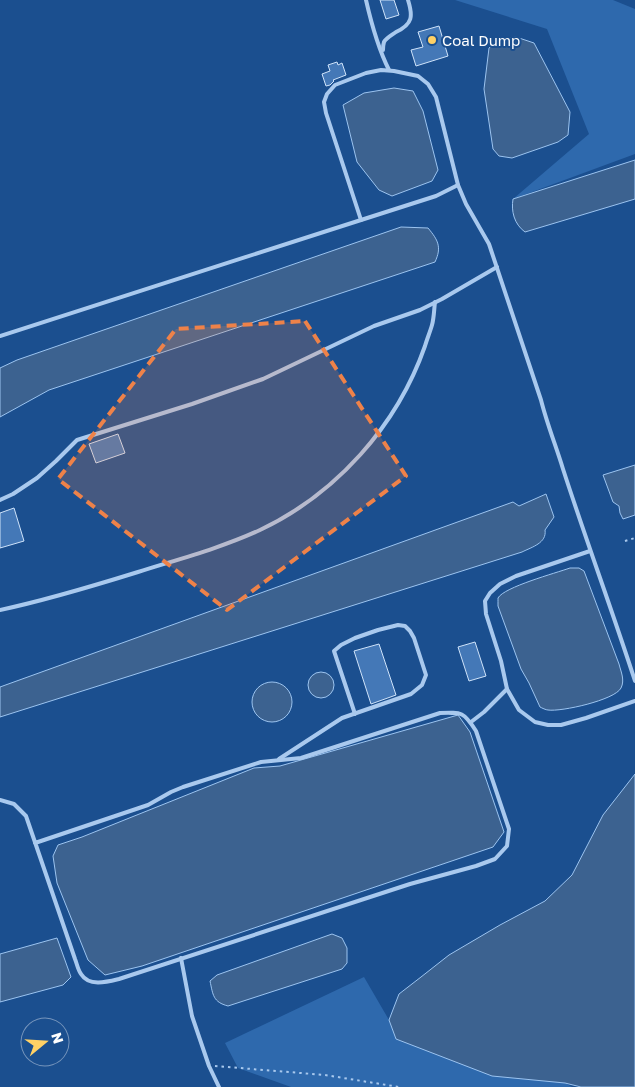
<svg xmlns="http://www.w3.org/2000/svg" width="635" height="1087" viewBox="0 0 635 1087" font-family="'Golos Text',sans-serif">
<rect width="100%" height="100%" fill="#1b4f8f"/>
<g fill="#2e69ad">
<polygon points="455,0 613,0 635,9 635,154 513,199 589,134 547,29"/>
<polygon points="364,977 389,1020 396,1039 565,1083 572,1087 291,1087 238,1068 225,1043"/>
</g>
<g fill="#3c6290" stroke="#9cc4f0">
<polygon points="516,37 534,43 570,112 568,135 558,142 512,158 499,156 493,149 484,89 489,48 499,39"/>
<polygon points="394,88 413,91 423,111 438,170 432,181 392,196 379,190 357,162 343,105 364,93"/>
<path d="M635,160V199L525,232C514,224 511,211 513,199Z"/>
<path d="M401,227L428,228C438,240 442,247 435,262L49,390L0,417V368L17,360Z"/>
<polygon points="635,465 635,515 623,519 620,513 619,506 613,502 603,475"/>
<path d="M546,494L554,517L545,530C547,543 532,547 522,552L0,717V687L513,502L519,506Z"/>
<path d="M570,568H579L584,571L619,664C621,672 625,680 621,688C615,700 561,712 548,710C546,710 542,708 540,707L529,683L521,669L498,606C498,604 498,599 498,598C504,587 556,573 570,568Z"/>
<circle cx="321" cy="685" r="13"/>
<circle cx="272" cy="702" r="20"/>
<polygon points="458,715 470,732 504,832 493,847 142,966 105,975 88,960 57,883 53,856 58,845 82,837 254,768 280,766"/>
<polygon points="635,774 635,1087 581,1087 565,1083 492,1076 396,1039 389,1020 399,994 421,977 449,955 500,925 545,901 572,875 603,815"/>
<path d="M332,934L342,938L347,948V963L342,969L228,1006C213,1002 213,995 210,981L217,975Z"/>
<polygon points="57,938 71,977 63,985 0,1002 0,954"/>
</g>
<g fill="#4478b7" stroke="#cfe3fa">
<polygon points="380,0 394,0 399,15 386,19"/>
<polygon points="439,26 448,56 416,66 411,50 423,47 418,32"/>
<polygon points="337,62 338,65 342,63 346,75 333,80 334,81 330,85 326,86 322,74 330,71 328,65"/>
<polygon points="118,434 125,453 96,463 89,444"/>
<polygon points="14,508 24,541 0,548 0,513"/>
<polygon points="475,642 486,676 469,681 458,647"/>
<polygon points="379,644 396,695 371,704 354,651"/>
</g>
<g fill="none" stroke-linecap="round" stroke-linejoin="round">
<g stroke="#a9c9ee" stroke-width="2" stroke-dasharray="2.5 4" stroke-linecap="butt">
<polyline points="625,541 635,538"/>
<polyline points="215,1066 325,1075 399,1087"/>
</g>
<g stroke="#a9c9ee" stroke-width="4">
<path d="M366,0C371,22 379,50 389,70"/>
<path d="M383,50C383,48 383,45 384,42C386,38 392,35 396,32C413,24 413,16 408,0"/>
<path d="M361,220L326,113L324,102L327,94L335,85L366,73L381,70L394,71L418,76L428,84L436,97L458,185L466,204L489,244L541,400C547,424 556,446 563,469C586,540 612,610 635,681"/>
<polyline points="0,336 361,220 436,196 458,185"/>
<polyline points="0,500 13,494 37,478 56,461 77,440 192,404 263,379 374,326 420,310 442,299 497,267"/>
<polyline points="590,551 516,576 500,584 490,593 485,601 486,614 501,661 507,689 519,710 535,722 548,725 561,725 586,718 635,701"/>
<path d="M0,610C47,600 93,586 138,572C179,559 221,548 260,530C336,494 397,426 425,346C427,339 430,332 432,325C434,318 434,310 435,302"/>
<polyline points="471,722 484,712 507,689"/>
<polyline points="279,759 342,718 411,694 422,685 426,675 414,638 410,631 405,626 398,625 378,630 355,638 341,645 334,651 355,714"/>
<path d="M0,800L14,804L26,816L75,959C77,964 78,970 81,974C89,987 107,982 119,979L410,884L476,866L495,859L507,846L509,829L476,731C464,712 462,712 440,713L301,758L261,762L183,787L171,792L148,805L35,843"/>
<polyline points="181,958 192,1016 209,1066 219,1087"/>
</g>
</g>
<path fill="#ee8249" fill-opacity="0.2" stroke="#ee8249" stroke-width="4" stroke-dasharray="10 6" stroke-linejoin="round" d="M305,321L406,476L227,610L58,479L176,329Z"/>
<circle fill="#ffd166" stroke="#1b4f8f" stroke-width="2" cx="432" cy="40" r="5"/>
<g text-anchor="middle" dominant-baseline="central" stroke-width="4" stroke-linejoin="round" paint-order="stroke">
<g font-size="15" fill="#fff" stroke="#1b4f8f" text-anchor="start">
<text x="442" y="40">Coal Dump</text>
</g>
</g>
<g transform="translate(45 1042) rotate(72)"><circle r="24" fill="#1b4f8f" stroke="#7695bc"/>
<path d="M0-4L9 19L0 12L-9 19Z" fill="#ffd166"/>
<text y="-8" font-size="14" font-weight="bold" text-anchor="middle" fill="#ffffff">N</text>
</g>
</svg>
